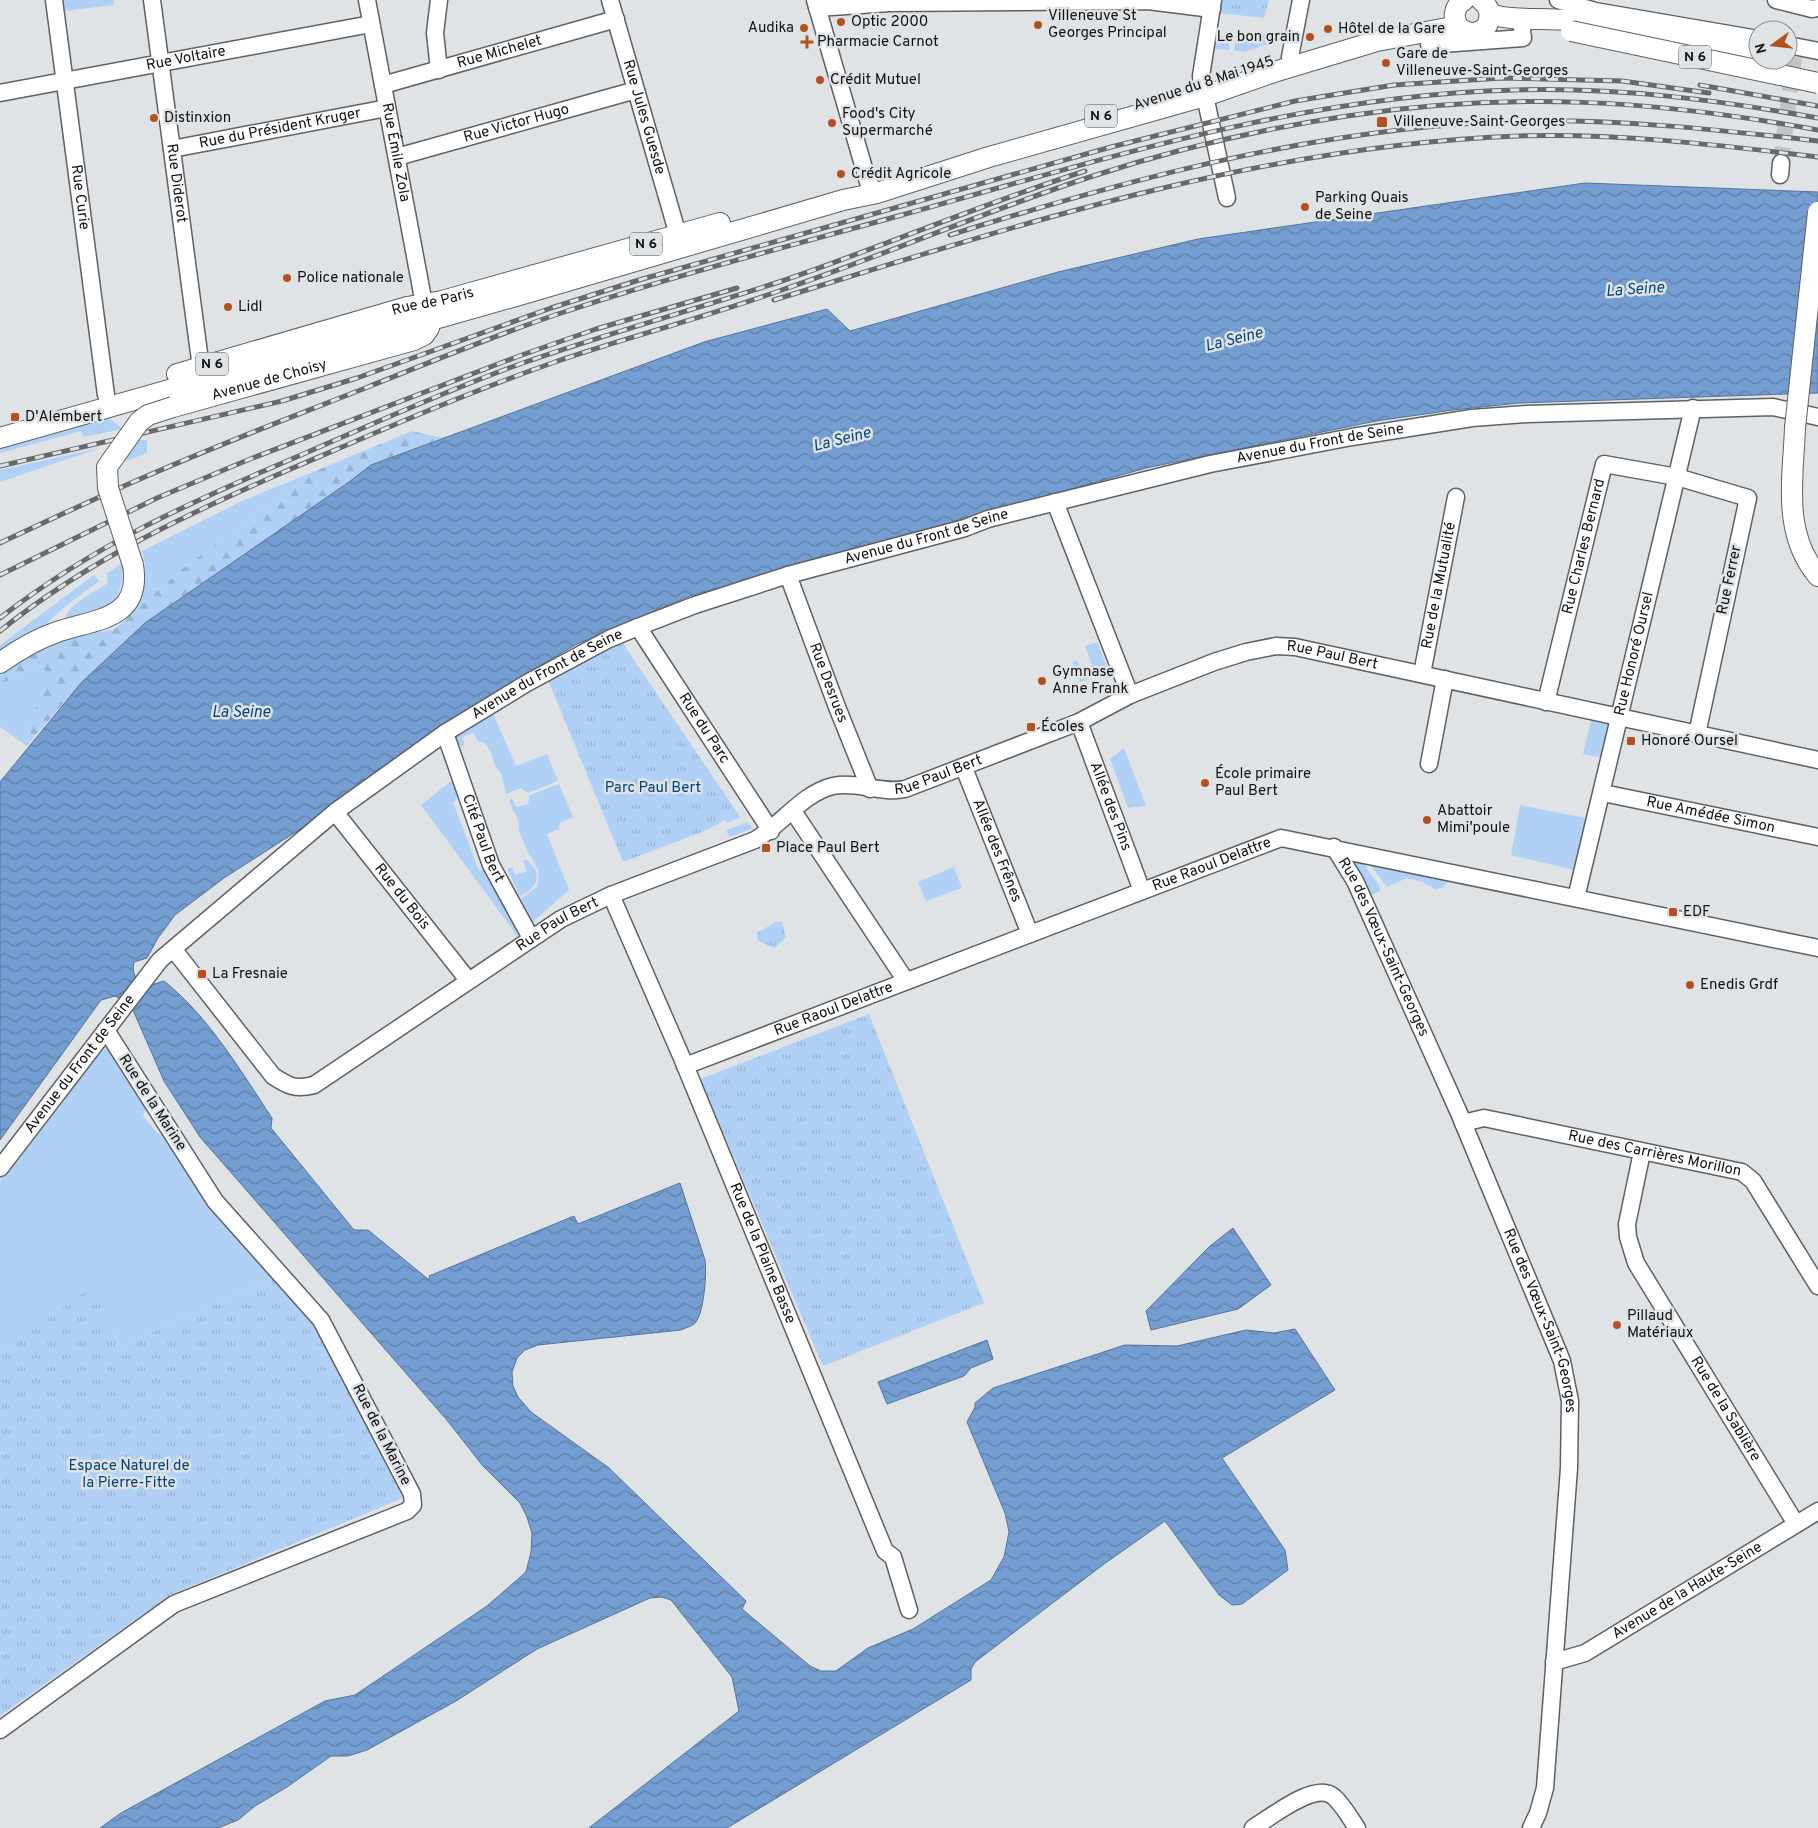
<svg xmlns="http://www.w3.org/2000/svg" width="1818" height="1828" viewBox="0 0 1818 1828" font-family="Overpass,sans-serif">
<defs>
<pattern id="forest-firs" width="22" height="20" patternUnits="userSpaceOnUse" patternTransform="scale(1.25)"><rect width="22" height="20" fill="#b1d0f6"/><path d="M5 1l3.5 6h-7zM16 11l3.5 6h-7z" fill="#97b2d2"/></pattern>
<pattern id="park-tufts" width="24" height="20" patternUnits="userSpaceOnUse" patternTransform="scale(1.25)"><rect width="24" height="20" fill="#b1d0f6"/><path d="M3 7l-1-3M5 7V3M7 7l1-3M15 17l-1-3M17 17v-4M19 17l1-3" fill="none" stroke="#97b2d2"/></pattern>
<pattern id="water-waves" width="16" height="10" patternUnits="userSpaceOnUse" patternTransform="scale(1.25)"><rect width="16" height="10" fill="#749ed1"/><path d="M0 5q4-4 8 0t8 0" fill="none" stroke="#5e7fa8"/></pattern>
</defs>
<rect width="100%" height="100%" fill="#e0e3e6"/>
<g fill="#b1d0f6">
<polygon points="63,0 114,0 114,5 64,11"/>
<polygon points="1268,32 1283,39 1244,52 1234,50 1236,40 1249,40"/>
<polygon points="1217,33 1230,40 1229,50 1214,49"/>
<polygon points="105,418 110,419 123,429 83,437 81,431 0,453 0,449"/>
<polygon points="136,440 147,440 147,453 118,464"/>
<polygon points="100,448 0,482 0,470"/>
<path d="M313,472L182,569L127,619C142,599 144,591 142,566L145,564L142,551L244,500Z"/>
<path d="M122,564C125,609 101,610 65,619C68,604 95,592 108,583L107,573Z"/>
<polygon points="94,575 99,581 61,610 42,628 0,653 0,645"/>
<polygon points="1097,642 1109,672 1080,682 1072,662 1077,660 1081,670 1092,665 1085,646"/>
<polygon points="41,665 53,679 25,727 34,737 27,746 0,727 0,684"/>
<polygon points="492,711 516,766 547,754 558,781 528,793 521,788 506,794 501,773 495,766 491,752 484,742 478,742 474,733 462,737 465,745 460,747 456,736"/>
<polygon points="1592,717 1611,723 1603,758 1583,754"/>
<polygon points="1124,748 1146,806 1128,808 1110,759"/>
<polygon points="455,778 457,800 453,802 479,871 487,868 520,925 518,937 421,805"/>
<polygon points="559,784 573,817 560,823 559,829 547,834 569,890 533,922 521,899 537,887 539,871 528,852 519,831 518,820 509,801 512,798 516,807 528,804 530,795"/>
<polygon points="1520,805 1586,818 1574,870 1511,855"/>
<polygon points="748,822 752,829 729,837 726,830"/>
<path d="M1346,856L1365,863C1367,874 1380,880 1380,891L1369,896Z"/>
<path d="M526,859L536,870C539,884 532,890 520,896L507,869L512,867L515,875L527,871L523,861Z"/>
<polygon points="1371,866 1448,882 1442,888 1435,889 1422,882 1407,878 1387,887"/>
<polygon points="954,867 962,888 926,901 918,882"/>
<polygon points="109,1048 117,1058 146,1108 143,1116 158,1134 167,1136 275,1278 120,1346 93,1287 0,1354 0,1181 80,1075 102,1049"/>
</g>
<polygon fill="url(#forest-firs)" points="412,431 442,438 371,465 351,481 145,623 81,683 34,737 25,727 52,679 41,665 0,684 0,673 31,653 70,638 115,629 182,569 313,472"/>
<g fill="url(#park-tufts)">
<polygon points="1221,0 1269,0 1264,18 1219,13"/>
<polygon points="622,642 740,817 727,823 725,820 707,830 623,862 548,680"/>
<polygon points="776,922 782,922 786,937 775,948 758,941 757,933"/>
<polygon points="869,1014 984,1303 823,1366 700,1079"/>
<polygon points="275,1278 315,1324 403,1498 170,1595 0,1716 0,1354 93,1286 120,1346"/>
</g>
<g fill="url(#water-waves)" stroke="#567498">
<path d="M1585,183L1818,192V393L1519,403L1453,410L1376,421L1146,468L690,596L575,645L472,706L371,775L316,819L224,878L175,915L158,938L147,958L134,962C131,976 137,980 148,986L164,981C209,1017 240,1070 272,1118L271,1128L354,1230H368L428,1279H430L429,1276L574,1216L578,1224L680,1183L705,1260C707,1272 704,1314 695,1323C693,1326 685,1328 681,1330L538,1345L525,1350L517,1358L512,1372L513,1386L518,1397L531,1412L609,1468L746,1601L742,1609L810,1666L821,1671H836L868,1648L913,1629L991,1580L1004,1557L1009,1532L1005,1513L967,1422L975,1407V1403L993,1388L1125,1345L1177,1346L1246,1330L1274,1333L1295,1329L1335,1390L1222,1458L1285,1550L1288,1570L1242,1604L1232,1605L1219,1595L1165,1521L1104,1564L975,1662L971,1669V1680L727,1828H589L739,1711L732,1677L671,1600L661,1597L650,1598L537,1649L456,1701L367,1750L348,1756H331L287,1787L255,1806L238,1820L218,1828H100L121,1813L325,1701L355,1695L487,1606L526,1572L531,1552L532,1533L527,1517L520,1503L483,1466L446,1419L200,1137L164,1081L133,1010L124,1001L115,996L101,1000L0,1140V782L81,683L145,623L349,482L371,465L704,342L827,309L850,331L1058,272L1198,239Z"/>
<polygon points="1233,1228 1271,1285 1238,1309 1151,1330 1146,1311 1210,1246"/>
<polygon points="987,1340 993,1359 971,1368 964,1376 887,1404 878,1382"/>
</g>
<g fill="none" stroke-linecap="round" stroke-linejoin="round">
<polyline stroke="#c1c4c6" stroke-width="16" stroke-dasharray="16 8" stroke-linecap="butt" points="1781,163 1794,57"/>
<g stroke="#5e6063" stroke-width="19">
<g id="minor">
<path id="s1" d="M54,0L106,395"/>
<path id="s2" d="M152,0L201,368"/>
<path id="s3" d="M367,0L424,304"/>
<path id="s4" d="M610,0L678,235"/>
<polyline points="815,0 868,182 877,193"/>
<polyline points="1558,0 1595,11 1758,39"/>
<polyline points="1776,0 1812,9 1818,8"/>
<polyline points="817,8 890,3 1148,1 1212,9"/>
<polyline points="1429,45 1523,38 1522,30"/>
<polyline points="1788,45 1818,51"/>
<polyline points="1290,57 1301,0"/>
<polyline points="439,70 435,33 439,0"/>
<path id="s5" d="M383,85L616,19"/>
<polyline points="1202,88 1201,76 1213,0"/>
<path id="s6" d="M0,93L371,24"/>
<polyline points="1205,96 1227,198"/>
<path id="s7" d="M172,149L387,108"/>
<path id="s8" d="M397,157L636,90"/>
<polyline points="1780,175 1781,163"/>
<polyline points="1055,502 1130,695"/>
<path id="s9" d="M788,575L837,707L870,789"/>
<path id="s10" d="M638,627L771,831"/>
<path id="s11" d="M1422,674L1456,497"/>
<path id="s12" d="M1546,702L1604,464L1677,477L1748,498L1697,734"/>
<path id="s13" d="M1079,722L1142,891"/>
<path id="s14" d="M445,733L491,865L531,938"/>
<polyline points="1429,764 1445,679"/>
<path id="s15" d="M964,768L1030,934"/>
<path id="s16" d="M1603,793L1818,837"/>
<polyline points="793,811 906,981"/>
<path id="s17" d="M335,812L468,980"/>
<path id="s18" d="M1334,847L1355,881L1459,1113L1562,1361L1570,1401L1569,1468L1545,1788L1538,1813L1531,1828"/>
<path id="s19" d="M611,895L682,1058L885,1551L893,1557L909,1610"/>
<path id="s20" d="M1576,898L1693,408"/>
<path id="s21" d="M174,950L273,1076C288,1086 296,1090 314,1085L561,919L611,895L755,840C781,825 803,793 833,786C857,781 880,794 905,789L1079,722L1130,695L1214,662L1246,652L1276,646L1295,647L1818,760"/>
<path id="s22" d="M685,1066L1281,838L1818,948"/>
<path id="s23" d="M1463,1123L1484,1118L1742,1172L1753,1181L1818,1286"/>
<path id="s24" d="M1642,1152L1627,1224L1628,1237L1636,1263L1796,1524"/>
<path id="s25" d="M0,1168L160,960L335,812L445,733L527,683L609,639L638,627L695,605L788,575L965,528L988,519L1210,464L1352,437L1472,418L1527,414L1773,407L1818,417"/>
<path id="s26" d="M1554,1662L1585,1653L1818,1511"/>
<polyline points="0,1730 174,1604 407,1511 413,1505 412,1494 321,1320 215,1201 106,1030"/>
<path d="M1253,1828C1270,1818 1316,1780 1334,1797C1343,1805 1350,1818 1357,1828"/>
</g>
</g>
<g stroke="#5e6063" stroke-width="22">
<g id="major">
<path d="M1464,0C1453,7 1452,19 1460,29L1472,34L1485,29C1492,18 1491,8 1481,0"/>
<path d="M1490,14C1517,22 1545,17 1574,21C1635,30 1697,45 1758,57"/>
<path id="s27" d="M177,374L407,307L442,301L720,223"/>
<path id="s28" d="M173,407L414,340L424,335L429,328L425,311"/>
<path d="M1795,428C1793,480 1782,533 1818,576"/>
<polyline points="0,438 398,325 428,321 530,292 843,200 877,193 989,157 1205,96 1274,72 1377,41 1458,26"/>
<path d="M0,663C18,650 37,639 57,632C95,619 142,620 133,565"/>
</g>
</g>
<use href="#minor" stroke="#fff" stroke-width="16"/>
<use href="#major" stroke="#fff" stroke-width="20"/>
<g stroke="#67696b" stroke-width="5">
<g id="rail">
<polyline points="1700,85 1818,106"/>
<path d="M950,235C1135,177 1327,126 1522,121C1621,119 1720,130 1818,141"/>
<path d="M774,300C1017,225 1263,145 1519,136C1620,133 1719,145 1818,157"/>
<polyline points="0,466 282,401 357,378 551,308 639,280 1111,147 1295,101 1394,85 1502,78 1622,81 1709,93"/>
<path d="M0,543C49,520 98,497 147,476C220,444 294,416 368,387C430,362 491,337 555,315C668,277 786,247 902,215C1104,159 1304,95 1515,90C1618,87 1718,100 1818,118"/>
<polyline points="0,575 157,498 250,459 519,356 596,329 737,288"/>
<path d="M0,618C95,544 191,502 301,455C373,424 445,391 520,364C605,334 693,310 779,282C882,247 982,204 1085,171"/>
<path d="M0,631C87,561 185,515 286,471C375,433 463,394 555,362C628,337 703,318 776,292C882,256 986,211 1093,176C1176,149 1261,129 1347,116C1511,91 1655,100 1818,130"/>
</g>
</g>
<use href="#rail" stroke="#e0e3e6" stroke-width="3" stroke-dasharray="9" stroke-linecap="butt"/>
<g stroke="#5e6063" stroke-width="22" stroke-linecap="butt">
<g id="major-bridge">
<polyline points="1571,31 1818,83"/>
<polyline points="1795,428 1818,212"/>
<polyline points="133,565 108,488 107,467 139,422 148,415 173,407"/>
</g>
</g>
<use href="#major-bridge" stroke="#fff" stroke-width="20"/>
</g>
<g fill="#b55020" stroke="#e0e3e6" stroke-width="2">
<circle cx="841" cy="22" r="5"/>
<circle cx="1038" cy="25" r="5"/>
<circle cx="804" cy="28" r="5"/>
<circle cx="1328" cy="29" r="5"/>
<circle cx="1310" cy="37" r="5"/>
<path d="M804.5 34.5h5v5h5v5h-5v5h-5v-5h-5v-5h5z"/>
<circle cx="1386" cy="63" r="5"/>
<circle cx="820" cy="80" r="5"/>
<circle cx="154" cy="118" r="5"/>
<rect x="1376" y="116" width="12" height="12" rx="2.5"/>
<circle cx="832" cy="123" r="5"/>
<circle cx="841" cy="174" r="5"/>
<circle cx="1305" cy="207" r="5"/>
<circle cx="287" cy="278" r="5"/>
<circle cx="228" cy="307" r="5"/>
<rect x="10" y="412" width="10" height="10" rx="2.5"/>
<circle cx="1042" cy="681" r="5"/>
<rect x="1026" y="722" width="10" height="10" rx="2.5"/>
<rect x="1626" y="736" width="10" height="10" rx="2.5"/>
<circle cx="1205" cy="783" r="5"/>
<circle cx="1427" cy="820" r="5"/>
<rect x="761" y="843" width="10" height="10" rx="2.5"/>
<rect x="1668" y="907" width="10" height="10" rx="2.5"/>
<rect x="197" y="969" width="10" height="10" rx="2.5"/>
<circle cx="1690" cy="985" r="5"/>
<circle cx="1617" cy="1325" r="5"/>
</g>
<g text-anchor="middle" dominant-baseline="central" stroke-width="5" stroke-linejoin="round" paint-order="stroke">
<g fill="#e0e3e6" stroke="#4e5052" stroke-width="1">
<rect x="1679" y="45.5" width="32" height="23" rx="4"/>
<rect x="1085" y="104.5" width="32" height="23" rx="4"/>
<rect x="630" y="232.5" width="32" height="23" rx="4"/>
<rect x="196" y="352.5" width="32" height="23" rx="4"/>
</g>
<g font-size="14" font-weight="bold" fill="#101112">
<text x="1695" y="57">N 6</text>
<text x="1101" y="116">N 6</text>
<text x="646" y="244">N 6</text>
<text x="212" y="364">N 6</text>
</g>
<g font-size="15" fill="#101112" stroke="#e0e3e6" text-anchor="start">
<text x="1048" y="16">Villeneuve St<tspan x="1048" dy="17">Georges Principal</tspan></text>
<text x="851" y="22">Optic 2000</text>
<text x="794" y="28" text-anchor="end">Audika</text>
<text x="1338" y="29">Hôtel de la Gare</text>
<text x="1300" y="37" text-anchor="end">Le bon grain</text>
<text x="817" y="42">Pharmacie Carnot</text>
<text x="1396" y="54">Gare de<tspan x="1396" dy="17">Villeneuve-Saint-Georges</tspan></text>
<text x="830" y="80">Crédit Mutuel</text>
<text x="842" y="114">Food's City<tspan x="842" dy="17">Supermarché</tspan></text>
<text x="164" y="118">Distinxion</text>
<text x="1393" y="122">Villeneuve-Saint-Georges</text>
<text x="851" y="174">Crédit Agricole</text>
<text x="1315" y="198">Parking Quais<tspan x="1315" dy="17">de Seine</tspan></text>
<text x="297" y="278">Police nationale</text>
<text x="238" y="307">Lidl</text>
<text x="25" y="417">D'Alembert</text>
<text x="1052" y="672">Gymnase<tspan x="1052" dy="17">Anne Frank</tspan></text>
<text x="1041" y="727">Écoles</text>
<text x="1641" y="741">Honoré Oursel</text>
<text x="1215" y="774">École primaire<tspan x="1215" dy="17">Paul Bert</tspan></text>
<text x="1437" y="811">Abattoir<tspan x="1437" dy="17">Mimi'poule</tspan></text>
<text x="776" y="848">Place Paul Bert</text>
<text x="1683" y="912">EDF</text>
<text x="212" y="974">La Fresnaie</text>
<text x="1700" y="985">Enedis Grdf</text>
<text x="1627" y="1316">Pillaud<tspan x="1627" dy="17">Matériaux</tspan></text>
</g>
<g font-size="15" fill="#101112" stroke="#e0e3e6">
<text stroke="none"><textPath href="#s5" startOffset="121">Rue Michelet</textPath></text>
<text stroke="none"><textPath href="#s6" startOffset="189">Rue Voltaire</textPath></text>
<text transform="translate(1204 84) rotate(-18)">Avenue du 8 Mai 1945</text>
<text stroke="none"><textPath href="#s4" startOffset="122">Rue Jules Guesde</textPath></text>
<text stroke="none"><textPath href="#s8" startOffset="124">Rue Victor Hugo</textPath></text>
<text stroke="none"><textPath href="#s7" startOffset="110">Rue du Président Kruger</textPath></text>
<text stroke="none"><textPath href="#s3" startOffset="155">Rue Émile Zola</textPath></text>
<text stroke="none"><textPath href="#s2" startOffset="185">Rue Diderot</textPath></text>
<text stroke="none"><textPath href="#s1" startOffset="199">Rue Curie</textPath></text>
<text stroke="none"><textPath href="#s27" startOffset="266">Rue de Paris</textPath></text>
<text stroke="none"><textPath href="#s28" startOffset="100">Avenue de Choisy</textPath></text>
<text stroke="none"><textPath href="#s25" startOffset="1555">Avenue du Front de Seine</textPath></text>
<text stroke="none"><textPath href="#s25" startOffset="1150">Avenue du Front de Seine</textPath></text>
<text stroke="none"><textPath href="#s12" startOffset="160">Rue Charles Bernard</textPath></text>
<text transform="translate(1730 580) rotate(-78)">Rue Ferrer</text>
<text stroke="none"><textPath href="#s11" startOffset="90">Rue de la Mutualité</textPath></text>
<text stroke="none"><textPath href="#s20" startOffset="251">Rue Honoré Oursel</textPath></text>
<text stroke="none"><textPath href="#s21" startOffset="1335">Rue Paul Bert</textPath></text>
<text stroke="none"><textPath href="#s25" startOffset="745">Avenue du Front de Seine</textPath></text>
<text stroke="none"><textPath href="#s9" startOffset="115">Rue Desrues</textPath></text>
<text stroke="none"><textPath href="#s10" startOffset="121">Rue du Parc</textPath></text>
<text stroke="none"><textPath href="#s21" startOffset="915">Rue Paul Bert</textPath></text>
<text stroke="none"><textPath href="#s13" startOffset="90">Allée des Pins</textPath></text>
<text stroke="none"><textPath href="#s16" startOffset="110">Rue Amédée Simon</textPath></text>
<text stroke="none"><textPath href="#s14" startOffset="112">Cité Paul Bert</textPath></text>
<text stroke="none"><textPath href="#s15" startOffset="89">Allée des Frênes</textPath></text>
<text stroke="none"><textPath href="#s22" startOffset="564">Rue Raoul Delattre</textPath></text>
<text stroke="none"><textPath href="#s17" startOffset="108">Rue du Bois</textPath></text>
<text stroke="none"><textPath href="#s21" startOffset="496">Rue Paul Bert</textPath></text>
<text stroke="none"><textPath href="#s18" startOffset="112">Rue des Vœux-Saint-Georges</textPath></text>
<text stroke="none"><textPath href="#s22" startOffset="159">Rue Raoul Delattre</textPath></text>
<text stroke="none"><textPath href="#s25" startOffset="131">Avenue du Front de Seine</textPath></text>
<text transform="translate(152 1103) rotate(57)">Rue de la Marine</text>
<text stroke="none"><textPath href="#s23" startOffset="196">Rue des Carrières Morillon</textPath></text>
<text stroke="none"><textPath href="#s19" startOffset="389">Rue de la Plaine Basse</textPath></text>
<text stroke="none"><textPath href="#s18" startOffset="518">Rue des Vœux-Saint-Georges</textPath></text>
<text stroke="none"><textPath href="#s24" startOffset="285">Rue de la Sablière</textPath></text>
<text transform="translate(381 1435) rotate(63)">Rue de la Marine</text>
<text stroke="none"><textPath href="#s26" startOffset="152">Avenue de la Haute-Seine</textPath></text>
</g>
<g font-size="15" fill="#00427f" stroke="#e0e3e6">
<text x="653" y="788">Parc Paul Bert</text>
<text x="129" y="1466">Espace Naturel de<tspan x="129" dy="17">la Pierre-Fitte</tspan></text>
</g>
<g font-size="16" font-style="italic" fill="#034582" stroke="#e0e3e6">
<text transform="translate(1635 290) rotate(-4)">La Seine</text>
<text transform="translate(1234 340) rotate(-14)">La Seine</text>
<text transform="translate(842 440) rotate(-14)">La Seine</text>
<text x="241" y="713">La Seine</text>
</g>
</g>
<g transform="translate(1773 45) rotate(255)"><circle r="24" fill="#e0e3e6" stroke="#8d8f91"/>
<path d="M0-4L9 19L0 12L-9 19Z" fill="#b55020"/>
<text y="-8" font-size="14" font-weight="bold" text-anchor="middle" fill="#101112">N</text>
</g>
</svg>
